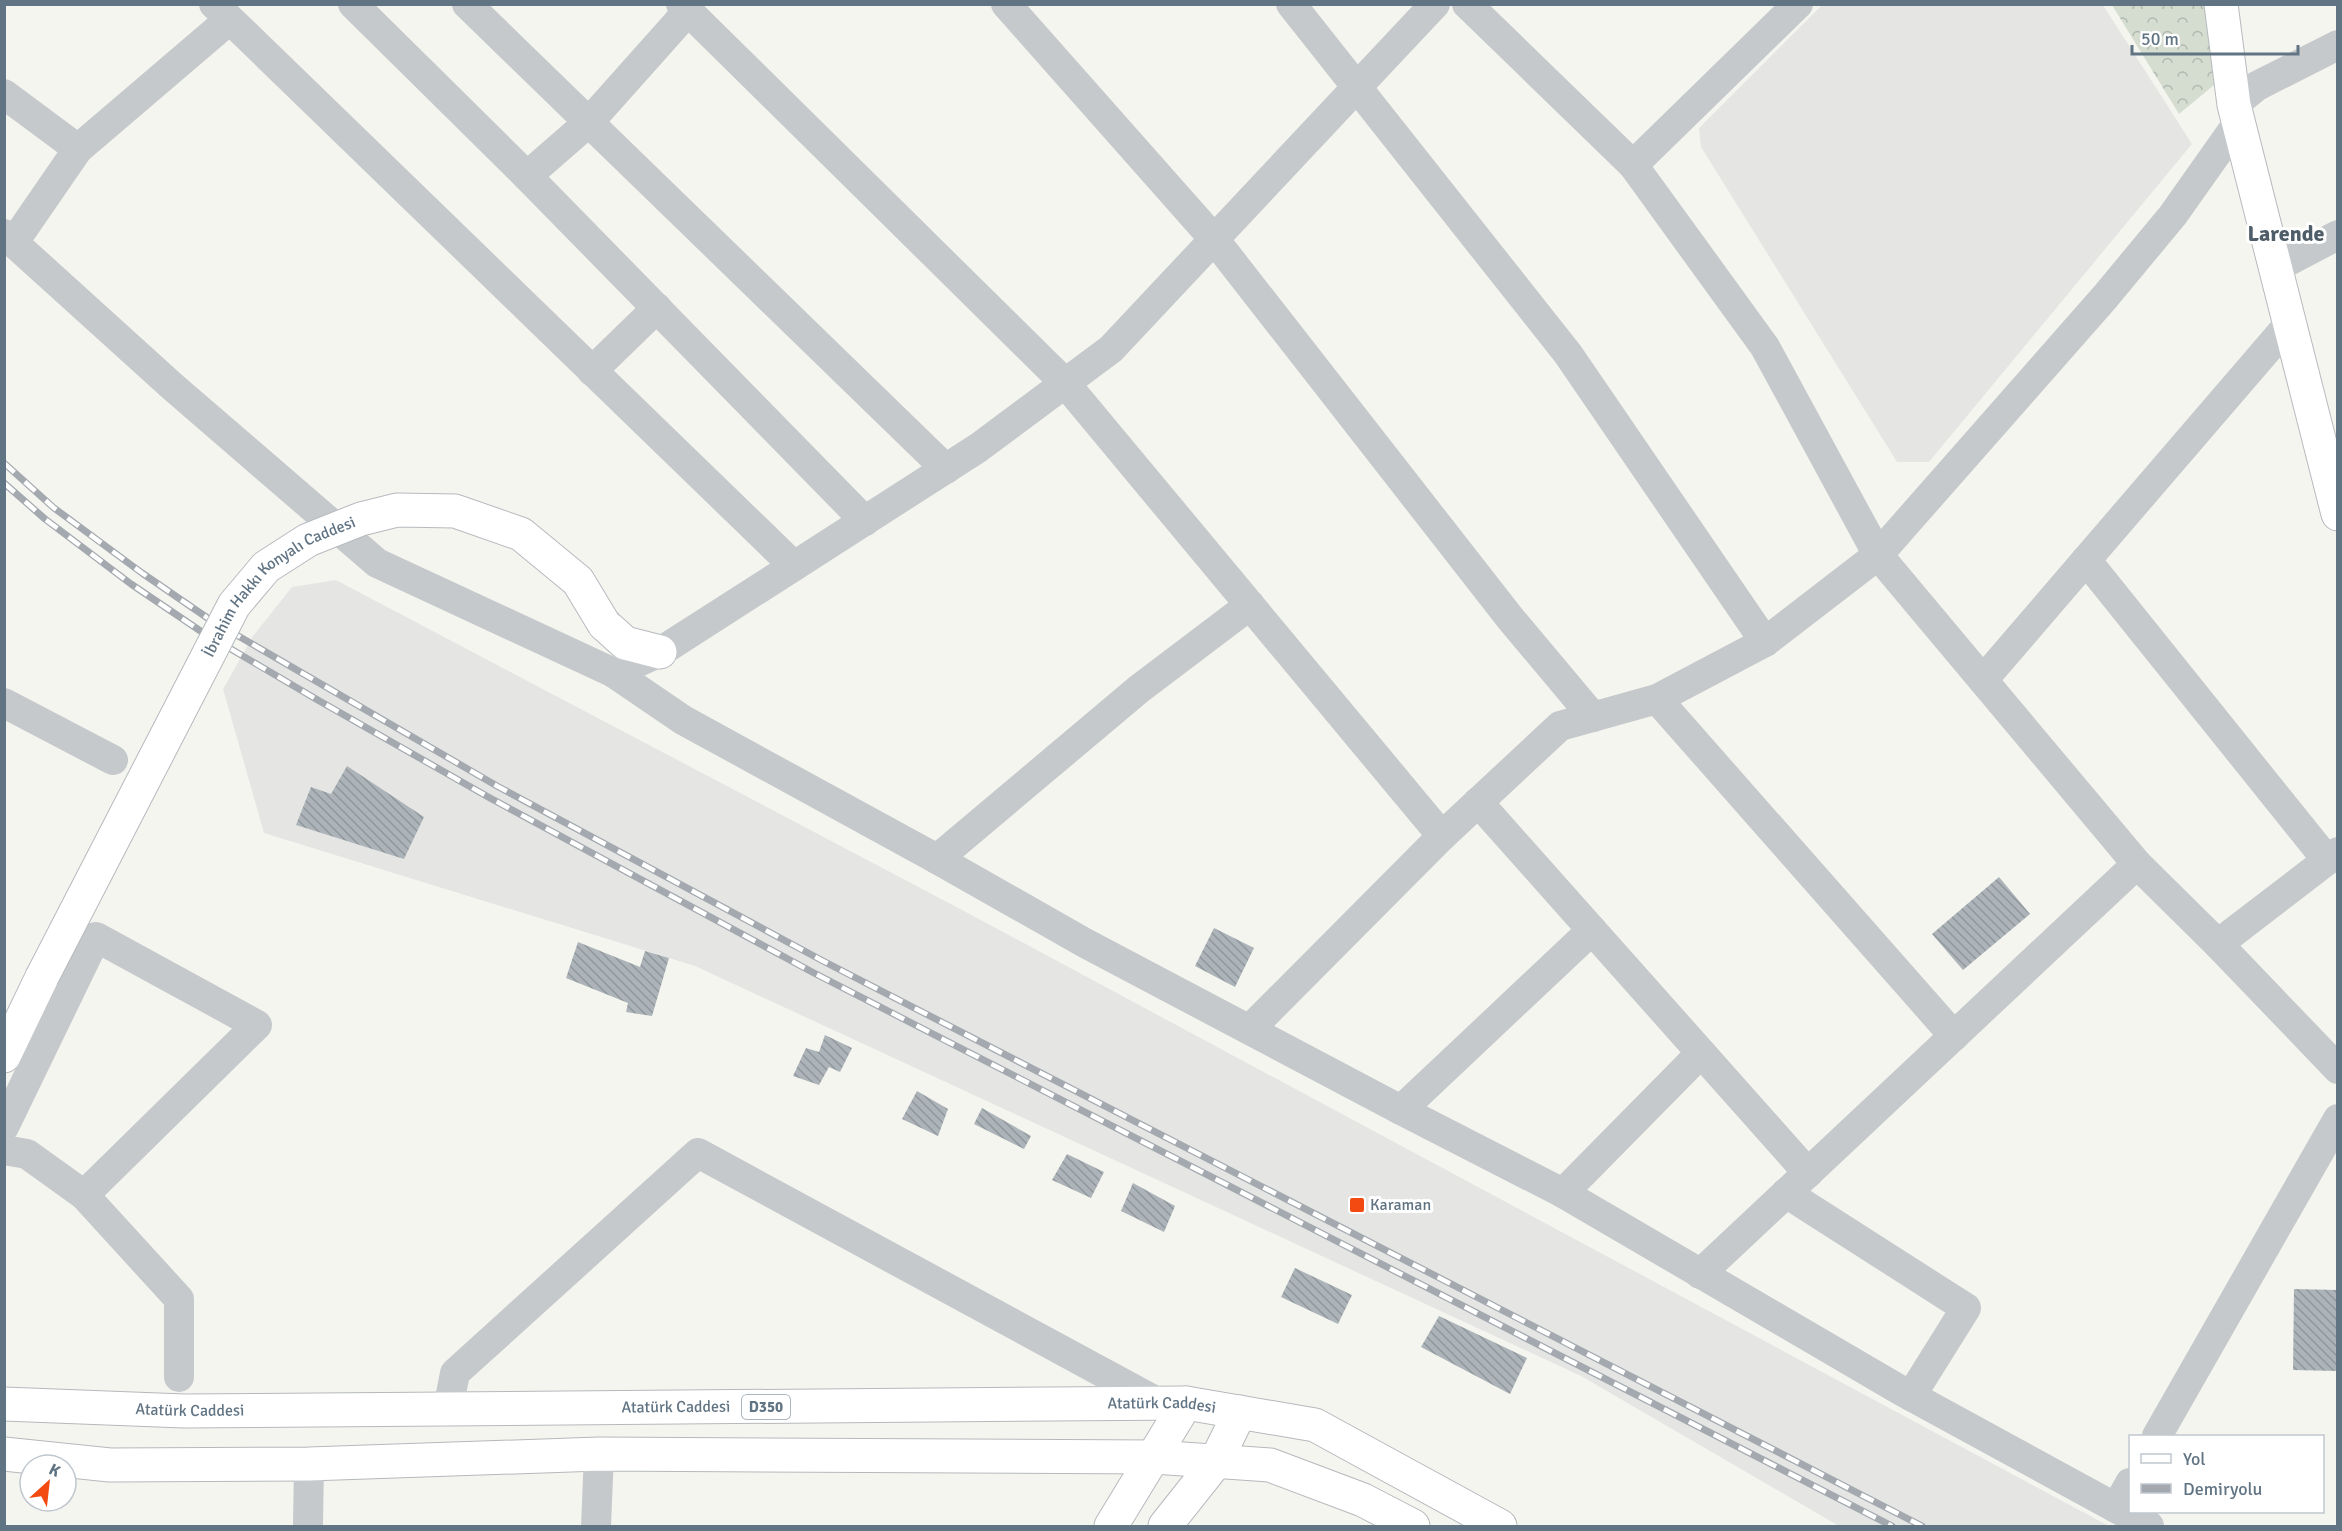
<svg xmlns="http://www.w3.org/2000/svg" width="2342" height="1531" viewBox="0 0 2342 1531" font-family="Signika,sans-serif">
<defs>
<pattern id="forest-crowns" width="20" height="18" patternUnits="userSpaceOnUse" patternTransform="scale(1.5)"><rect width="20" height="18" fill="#d5ddd1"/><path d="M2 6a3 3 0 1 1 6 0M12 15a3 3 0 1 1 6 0" fill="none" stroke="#b0b8af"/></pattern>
<pattern id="building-back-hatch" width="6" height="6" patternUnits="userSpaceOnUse" patternTransform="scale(1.5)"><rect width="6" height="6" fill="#acb4b9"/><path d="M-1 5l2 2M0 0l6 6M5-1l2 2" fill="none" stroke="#8f979c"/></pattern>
</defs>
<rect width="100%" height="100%" fill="#f5f5f0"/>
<g fill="#e5e6e4">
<polygon points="2103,5 2192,144 1929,462 1897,462 1701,147 1699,128 1822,5"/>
<polygon points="336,580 966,912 2109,1526 1839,1526 1581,1376 695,966 264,833 223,689 253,636 292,587"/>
</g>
<polygon fill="url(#forest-crowns)" points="2112,5 2207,5 2219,81 2179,114"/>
<g fill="url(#building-back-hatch)">
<polygon points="347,766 424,817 404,859 296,825 311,787 331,794"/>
<polygon points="1999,877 2030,914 1963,970 1932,934"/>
<polygon points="1214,928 1254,948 1235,987 1195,966"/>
<polygon points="578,942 640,967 645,951 669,958 652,1016 626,1012 628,1003 566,978"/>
<polygon points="825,1035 852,1048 840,1072 829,1067 819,1085 793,1076 806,1048 819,1052"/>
<polygon points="917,1091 948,1109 938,1136 902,1119"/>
<polygon points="982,1108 1031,1136 1024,1149 974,1124"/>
<polygon points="1067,1154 1104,1172 1091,1198 1052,1180"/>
<polygon points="1133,1183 1175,1206 1164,1232 1121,1211"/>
<polygon points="1295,1268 1352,1295 1338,1324 1281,1297"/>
<polygon points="2294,1289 2337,1290 2337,1371 2293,1370"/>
<polygon points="1439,1316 1527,1358 1510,1394 1421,1347"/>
</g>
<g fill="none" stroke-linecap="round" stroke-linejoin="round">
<g stroke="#b6babe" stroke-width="35">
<g id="major">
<polyline points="2221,4 2234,105 2338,514"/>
<polyline points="604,624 625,643 660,652"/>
<polyline points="4,1056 42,977"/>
<polyline points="1111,1526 1186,1403"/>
<polyline points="1165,1526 1215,1463 1240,1412"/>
</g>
</g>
<g stroke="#b5b9bc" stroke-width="35">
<g id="highway">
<path id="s1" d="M4,1404L184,1411L1186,1403L1315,1425L1500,1526"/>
<polyline points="4,1454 110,1465 309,1464 599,1454 1154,1457 1270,1465 1363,1500 1413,1526"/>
</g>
</g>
<g stroke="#c6c9cc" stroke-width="30">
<polyline points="214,4 794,566"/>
<polyline points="353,4 527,176 865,521"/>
<polyline points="467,4 946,469"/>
<polyline points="681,4 1065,383 1442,836"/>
<polyline points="1006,4 1214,239 1510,618 1593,717"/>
<polyline points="1291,4 1568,354 1765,642"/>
<polyline points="1467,4 1633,165 1765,347 1878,555 2137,864 2218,944 2338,1069"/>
<polyline points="4,94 78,149"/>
<polyline points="2234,105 2257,86 2338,45"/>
<polyline points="1633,165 1798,4"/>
<polyline points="527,176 589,122 688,11"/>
<polyline points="4,234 173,387 377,563 614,673 660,652 978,448 1111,349 1435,4"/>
<polyline points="14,242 78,149 229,20"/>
<polyline points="2275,268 2338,235"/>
<polyline points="592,371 657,308"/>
<polyline points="2086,560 2327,860"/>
<polyline points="614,673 683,720 937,859 1085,943 1401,1110 1563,1193 1900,1390 2149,1526"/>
<polyline points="1983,680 2289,324"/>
<polyline points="1657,699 1954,1036"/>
<polyline points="4,703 113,760"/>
<polyline points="1478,802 1808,1173"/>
<polyline points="937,859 1139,689 1250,605"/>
<polyline points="2218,944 2338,852"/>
<polyline points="1250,1029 1442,836 1560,726 1657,699 1765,642 1878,555 2105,297 2173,215 2238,123"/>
<polyline points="1401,1110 1592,930"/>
<polyline points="4,1127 96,937 257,1025 84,1195"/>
<polyline points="4,1150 27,1154 84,1195 179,1299 179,1377"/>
<polyline points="1563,1193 1701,1053"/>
<polyline points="1786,1193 1966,1308 1911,1396"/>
<polyline points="1700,1274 2137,864"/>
<polyline points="448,1409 455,1373 698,1153 1159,1403"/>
<polyline points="2157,1436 2338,1119"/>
<polyline points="2116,1508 2130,1483"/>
<polyline points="308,1526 309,1464"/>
<polyline points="596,1526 599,1454"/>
</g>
<use href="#major" stroke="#fff" stroke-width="33"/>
<use href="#highway" stroke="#fff" stroke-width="33"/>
<g stroke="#a3a9af" stroke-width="7">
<g id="rail">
<polyline points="4,463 54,508 142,573 209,619 497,786 823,961 1922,1526"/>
<polyline points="4,483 45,519 131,584 202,632 316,699 490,798 814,973 1892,1526"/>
</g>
</g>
<use href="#rail" stroke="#fff" stroke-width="4.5" stroke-dasharray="14" stroke-linecap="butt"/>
<g stroke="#b6babe" stroke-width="35" stroke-linecap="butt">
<g id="major-bridge">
<path id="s2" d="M42,977L234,605L266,567L308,540L361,519L397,510L455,511L521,534L578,581L604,624"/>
</g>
</g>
<use href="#major-bridge" stroke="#fff" stroke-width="33"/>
</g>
<rect fill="#f34a12" stroke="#fff" stroke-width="2" x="1349" y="1197" width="16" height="16" rx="3"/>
<g text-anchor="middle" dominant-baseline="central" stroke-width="6" stroke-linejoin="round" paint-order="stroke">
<rect fill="#fff" stroke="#909ea9" stroke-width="1.5" x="742" y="1395" width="48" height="24" rx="4.5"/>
<g font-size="15" font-weight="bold" fill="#617484">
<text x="766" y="1407">D350</text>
</g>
<g font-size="16" fill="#617484" stroke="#fff">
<text stroke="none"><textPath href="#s2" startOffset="465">İbrahim Hakkı Konyalı Caddesi</textPath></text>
<text stroke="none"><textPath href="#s1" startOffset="672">Atatürk Caddesi</textPath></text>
<text stroke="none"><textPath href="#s1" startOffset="1158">Atatürk Caddesi</textPath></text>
<text stroke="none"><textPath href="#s1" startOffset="186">Atatürk Caddesi</textPath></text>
</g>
<g font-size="16" fill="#617484" stroke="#fff" text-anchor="start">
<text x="1370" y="1205">Karaman</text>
</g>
<g font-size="22" font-weight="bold" fill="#4f5d68" stroke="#fff">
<text x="2286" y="233">Larende</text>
</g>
</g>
<rect width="2342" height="1531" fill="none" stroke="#617484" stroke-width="12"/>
<rect x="2129" y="1435" width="195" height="78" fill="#ffffff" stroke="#c0c7ce" stroke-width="1.5"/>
<rect x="2141" y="1454" width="30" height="9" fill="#ffffff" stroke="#c0c7ce" stroke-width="1.5"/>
<text x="2183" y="1465" font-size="18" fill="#617484">Yol</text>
<rect x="2141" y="1484" width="30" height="9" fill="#a3a9af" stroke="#c0c7ce" stroke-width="1.5"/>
<text x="2183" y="1495" font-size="18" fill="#617484">Demiryolu</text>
<g transform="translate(48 1483) rotate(27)"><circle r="28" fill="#ffffff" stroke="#c0c7ce" stroke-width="1.5"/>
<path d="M0-4.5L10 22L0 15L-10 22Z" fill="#f34a12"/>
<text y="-9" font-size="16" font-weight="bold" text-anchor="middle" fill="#617484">K</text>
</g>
<path d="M2132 45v9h166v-9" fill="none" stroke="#617484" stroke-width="3"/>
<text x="2141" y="45" font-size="18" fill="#617484" stroke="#ffffff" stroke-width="4.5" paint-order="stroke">50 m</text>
</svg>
